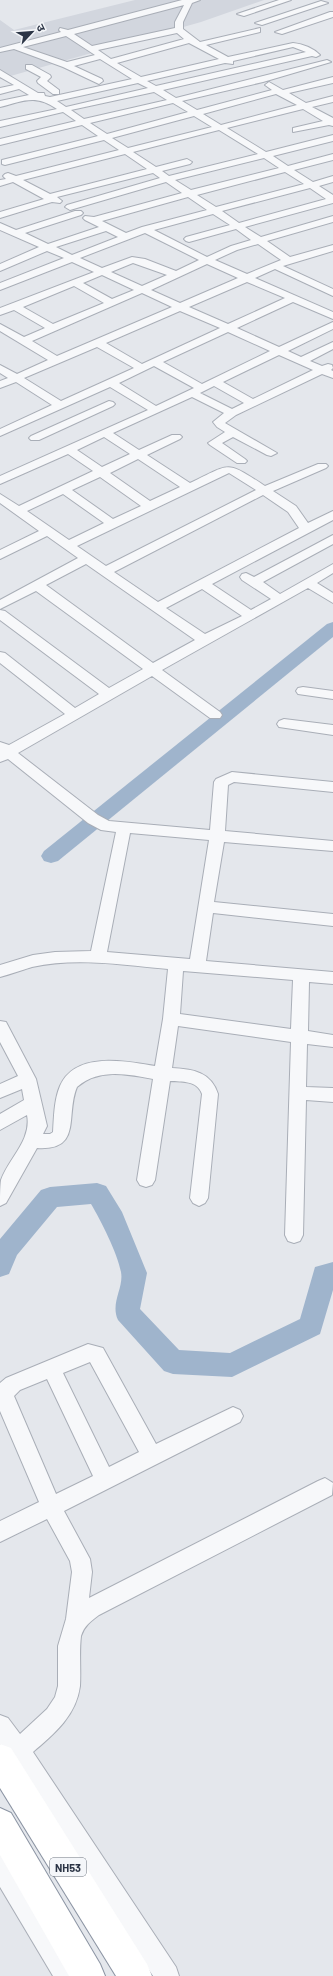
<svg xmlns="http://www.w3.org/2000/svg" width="333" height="1976" viewBox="0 0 333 1976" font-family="Barlow,'Noto Sans Devanagari',sans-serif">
<rect width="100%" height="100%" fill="#e4e7ec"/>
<polygon fill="#d2d6de" points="135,0 264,0 201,22 0,79 0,20 14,30"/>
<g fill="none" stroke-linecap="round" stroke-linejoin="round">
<g fill="#9fb4cc" fill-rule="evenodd">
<polygon points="333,622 333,637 58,861 51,863 44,861 41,856 44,851 327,624"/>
<path d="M97,1183L106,1186L122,1212L147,1273L140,1309L179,1350L230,1353L300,1319L315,1267L333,1262V1290L320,1334L232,1377L173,1374L164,1371L118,1320C110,1303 124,1288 121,1272C117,1252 101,1221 91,1204L57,1207L17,1255L9,1274L0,1277V1239L41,1190L50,1187Z"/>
</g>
<g stroke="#a9aeb7" stroke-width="2">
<g id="minor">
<path d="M182,0H200L192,3L183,22V29L200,42L260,28V32L206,45L228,57L293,43C303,44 313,48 320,55L316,57L312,56L163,90L176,98L327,60L331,62L263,82L182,101L197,110L272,90L265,85L269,82L283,90L333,77V83L289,93L306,103L333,96V102L312,107L333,118V126L329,125L293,132V128L323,121L303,109L227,128L266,152L333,135V141L273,156L288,166L333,154V160L294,170L313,182L333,176V182L319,186L333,195V203L245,227L261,237L333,216V222L267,241L290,257L333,245V251L283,266L333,289V296L275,269L255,278L333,312V319L293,302L237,328L279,347L333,322V329L288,351L301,357L333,342V349L310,361L322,366L328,364L332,365L333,368L331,370L333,371V378L322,374L236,415L225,423L277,453L271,456L267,455L233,437L222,443L245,459L247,461L245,463H237L210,445L208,443L225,432L217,427L213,422L224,413L192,397L113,433L139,450L172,435H180L182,437L180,439L147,455L190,483C232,463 225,460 265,486L318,464H326L328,466L326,468L273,491L296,506L308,523L333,511V520L212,584L251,610L271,599L242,580L240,577L242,574L246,573L254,577L333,535V544L263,582L280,594L333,564V573L317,583L333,593V603L308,588L162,670L220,712L222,715L220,718H210L152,676L18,753L98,815L109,821L210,830L214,782L216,779L232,772L333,782V792L234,782L228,785L225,831L333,841V851L224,842L214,902L333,914V926L213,913L206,961L333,972V984L309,982L308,1031L333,1035V1047L307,1044L306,1087L333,1088V1102L306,1100L303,1235L300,1241L294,1243L288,1241L285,1235L291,1042L178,1026L172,1068C193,1069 211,1072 218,1094L208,1198L205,1203L199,1206L193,1203L190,1198L202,1094C197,1080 182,1082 170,1081L155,1180L152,1185L146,1187L140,1185L137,1180L153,1079C127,1074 99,1068 77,1087C65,1115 83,1151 37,1148L6,1203L0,1206C0,1198 0,1187 1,1180C9,1158 32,1140 27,1115L0,1130V1114L24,1100L22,1089L0,1098V1084L18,1076L0,1042V1021L6,1022L36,1079L47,1126L43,1134H50L53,1132C54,1117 54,1100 60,1086C75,1051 126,1061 155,1066L163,1019L168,969C124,965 76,957 32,967C22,970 11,974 0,977V965L33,955L55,952L91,951L116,832L101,830L88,823L8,759L0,762V742L9,745L65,714L0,663V652L5,653L75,708L99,694L0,620V610L5,611L109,688L143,669L36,591L0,609V600L78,558L47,536L0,559V550L39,531L0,503V494L19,506L93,471L68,454L0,484V476L148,410L110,387L0,436V429L52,405L16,382L0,388V381L8,378L0,373V365L17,374L48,360L0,331V324L24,337L45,328L14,310L0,315V308L94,272L72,262L0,290V283L64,258L47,251L0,271V264L39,247L0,230V223L16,230L75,211H81L83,213L81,215L25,233L48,244L99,227L85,220L83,218L85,216L94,217L182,193L166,182L70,210L65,207L67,205L160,178L153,173L57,197L62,201L60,203L52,202L0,218V212L44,199L13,182L0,186V180L6,179L3,176L5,174L8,173L16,176L119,150L104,140L5,165L2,164V160L98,136L82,125L0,145V139L76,121L63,112L0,127V121L57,109C35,94 24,101 0,107V101L29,95L19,89L0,94V88L14,85L0,77V70L38,93H44L45,96L50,97L132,79L100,59L74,66L102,79L103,81L99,84L63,67L14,49L0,52V48L61,32L59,30L60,28L68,30ZM184,5L175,22V28L92,46L74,34ZM177,33L184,39L111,59L98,50ZM66,36L95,55L67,62L23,47ZM189,43L219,59L141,77L117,63ZM293,47L306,52L156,86L147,81L225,63L233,64V61ZM138,83L148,88L66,107L57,101ZM154,92L167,100L84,119L71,110ZM276,94L297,105L221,125L203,114ZM173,103L188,112L107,134L90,123ZM194,116L212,127L128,148L112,138ZM219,130L258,154L169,176L162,171L190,164L192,162L187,159L156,167L133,152ZM125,154L147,169L50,194L23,180ZM264,158L279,168L191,190L175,180ZM285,172L304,184L216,207L197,195ZM310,188L326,199L239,223L222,211ZM188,197L207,210L142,227L126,233L102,221ZM213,214L230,225L186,237L184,239L186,241L189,242L236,229L251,240L231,246L207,257L154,230ZM106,231L118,237L72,255L56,247ZM145,233L199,260L176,271L145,259L132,257L102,268L80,258ZM258,244L281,260L247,274L215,260L237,250ZM133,263L167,275L142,286L111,272ZM207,264L238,278L180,303L151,290ZM102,275L134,290L112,299L83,283ZM247,282L285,298L228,324L189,307ZM74,286L104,303L53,324L23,307ZM142,293L172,307L57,356L32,341ZM180,311L220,328L142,364L106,343ZM228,332L270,351L202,384L163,362ZM97,347L134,368L61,401L24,378ZM279,355L313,370L253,399L223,382ZM154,366L194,388L156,406L119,383ZM214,386L244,403L232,409L200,393ZM104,437L130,454L102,467L77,450ZM138,459L180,487L150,501L110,473ZM229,473L256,490L106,566L77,546ZM100,477L141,506L113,519L72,490ZM63,494L104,523L69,540L27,511ZM263,495L288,512L299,528L158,602L114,572ZM86,564L195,640L153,663L46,585ZM202,589L242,616L205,634L166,608ZM130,833L209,840L190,959L107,952ZM183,971L293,980L291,1029L180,1014Z"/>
<polygon points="279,0 291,0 244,16 237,14"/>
<polygon points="321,1 328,3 262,25 255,23"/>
<polygon points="330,12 333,12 333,17 282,34 275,32"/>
<polygon points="26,65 32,65 50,75 51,77 47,81 59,90 59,94 53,94 38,83 37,81 41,77 26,69"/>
<polygon points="109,401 113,402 115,404 113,406 39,440 31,440 29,438 31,436"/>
<polygon points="303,687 333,691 333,699 298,694 296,691 298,688"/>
<polygon points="284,719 333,725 333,735 279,727 277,724 279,721"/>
<path d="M88,1344L103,1348L156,1444L233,1407L240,1410L243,1416L240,1422L64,1511L90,1559L92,1572L89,1598L318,1481L325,1478L333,1483L332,1495L99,1615C91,1621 84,1626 81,1636C79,1653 81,1669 80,1686C76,1716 54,1734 33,1752L176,1967L179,1976H153L0,1744V1715L8,1718L20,1734L47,1709L55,1697L58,1686V1646L66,1619L72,1572L70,1561L47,1519L0,1542V1521L39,1502L0,1411V1383L6,1378ZM90,1362L139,1452L109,1467L63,1373ZM47,1379L93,1476L56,1494L14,1396L20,1390Z"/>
<polygon points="0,1853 8,1857 79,1976 53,1976 0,1887"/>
</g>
</g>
<g stroke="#8b94a3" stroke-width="2">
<g id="highway">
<polygon points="0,1744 11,1748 147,1964 152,1976 116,1976 0,1788"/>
<polygon points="0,1808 11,1813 100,1964 105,1976 69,1976 0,1855"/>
</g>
</g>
<use href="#minor" fill="#f7f8fa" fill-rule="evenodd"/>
<use href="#highway" fill="#fff" fill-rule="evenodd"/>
</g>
<g text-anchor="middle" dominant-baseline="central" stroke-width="3" stroke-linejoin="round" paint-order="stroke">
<rect fill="#f4f6f9" stroke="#676e7b" stroke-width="1" x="50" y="1858" width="36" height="18" rx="3"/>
<g font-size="11" font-weight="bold" fill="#2b3445">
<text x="68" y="1867">NH53</text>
</g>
</g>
<g transform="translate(32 32) rotate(64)" stroke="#f4f6f9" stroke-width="3" paint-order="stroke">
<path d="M0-3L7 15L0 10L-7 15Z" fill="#2b3445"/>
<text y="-6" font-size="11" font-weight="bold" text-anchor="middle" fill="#2b3445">उ</text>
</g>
</svg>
